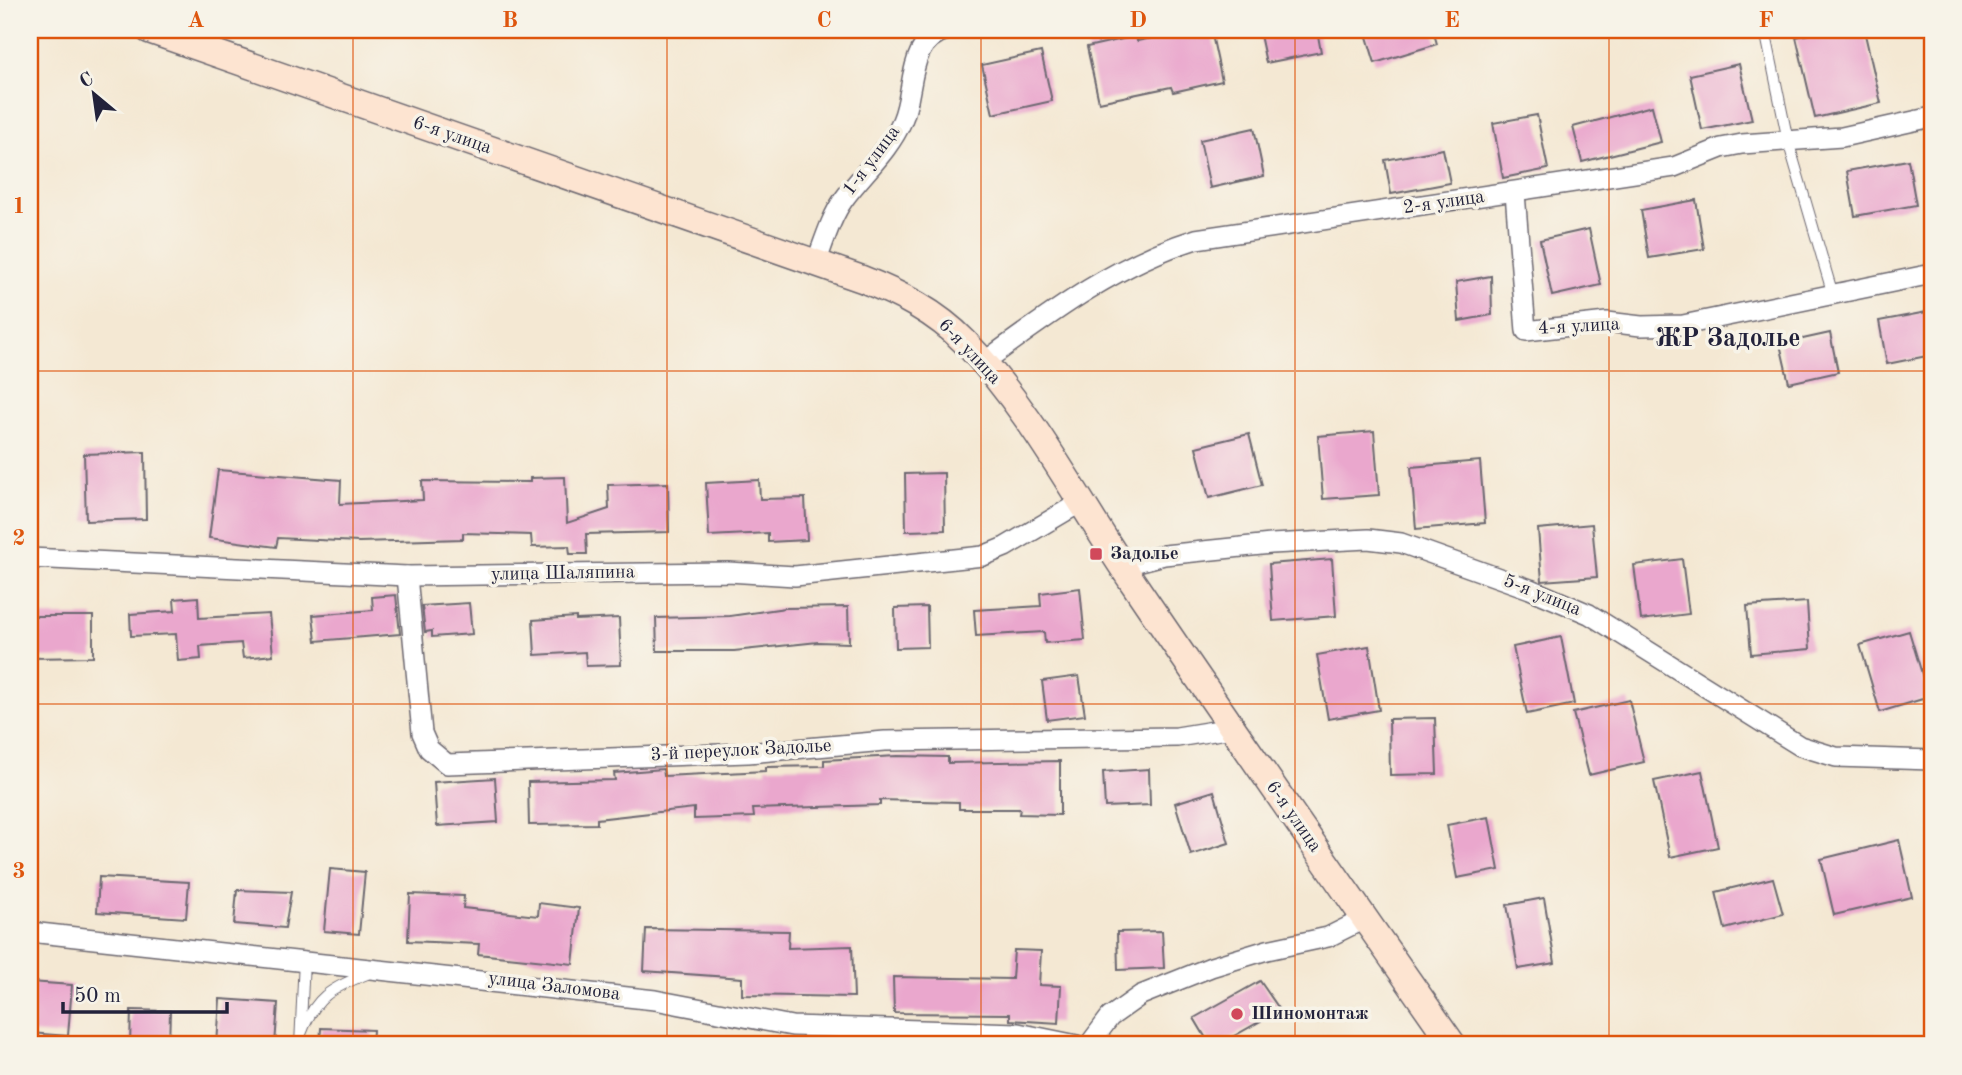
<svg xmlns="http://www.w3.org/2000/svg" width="1962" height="1075" viewBox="0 0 1962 1075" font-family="'Old Standard TT',serif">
<rect width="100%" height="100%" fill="#f7f3e8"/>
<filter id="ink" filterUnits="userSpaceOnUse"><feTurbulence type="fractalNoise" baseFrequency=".0143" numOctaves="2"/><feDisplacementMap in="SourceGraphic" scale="14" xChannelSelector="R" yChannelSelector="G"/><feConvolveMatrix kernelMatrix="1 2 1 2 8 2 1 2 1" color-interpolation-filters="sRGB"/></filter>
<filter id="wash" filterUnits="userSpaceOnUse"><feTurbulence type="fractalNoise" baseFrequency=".00686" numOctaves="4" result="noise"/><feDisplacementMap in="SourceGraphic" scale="28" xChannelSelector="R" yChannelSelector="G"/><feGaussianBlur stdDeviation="1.57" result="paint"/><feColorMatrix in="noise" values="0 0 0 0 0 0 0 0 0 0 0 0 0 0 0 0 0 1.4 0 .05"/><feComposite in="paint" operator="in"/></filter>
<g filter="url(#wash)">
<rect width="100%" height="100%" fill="#f4e8d3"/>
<g id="blocks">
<g fill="#eaa7cd">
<polygon points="1191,30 1211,30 1222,81 1173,92 1171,87 1099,102 1087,47 1136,36 1137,41"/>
<polygon points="1259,30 1317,30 1321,52 1266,63"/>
<polygon points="1365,30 1433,30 1437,44 1375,63"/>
<polygon points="1826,30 1864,30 1881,103 1815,118 1796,37"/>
<polygon points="1041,52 1052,101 993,114 982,65"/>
<polygon points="1739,64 1752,120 1702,130 1690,75"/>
<polygon points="1652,106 1661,142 1582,162 1573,127"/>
<polygon points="1537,115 1548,169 1503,178 1493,123"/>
<polygon points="1254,128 1264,176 1210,188 1200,140"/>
<polygon points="1443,149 1450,183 1391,194 1385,160"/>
<polygon points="1908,160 1916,205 1855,216 1847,171"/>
<polygon points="1696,200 1704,249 1649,258 1641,210"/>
<polygon points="1589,229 1601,285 1552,296 1540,240"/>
<polygon points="1491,276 1492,315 1459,321 1456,282"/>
<polygon points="1932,311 1932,355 1887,364 1879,321"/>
<polygon points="1830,333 1838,372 1789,383 1780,344"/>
<polygon points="1374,431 1379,495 1323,499 1318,436"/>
<polygon points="1249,434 1262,485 1209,498 1196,447"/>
<polygon points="145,452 146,519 86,521 84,454"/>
<polygon points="1480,461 1485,523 1416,529 1411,467"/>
<polygon points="218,470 341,480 340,504 423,500 422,481 530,482 530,478 565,477 567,523 609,509 608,485 668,483 669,532 586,534 587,554 570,554 569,546 532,547 531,535 463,533 463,539 359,542 278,538 276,547 209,538"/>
<polygon points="944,473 945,530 906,531 905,474"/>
<polygon points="759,480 760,499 805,498 807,540 768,542 768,533 709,536 706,483"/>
<polygon points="1592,524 1597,577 1542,581 1538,529"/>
<polygon points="1332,559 1336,616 1273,621 1269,564"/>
<polygon points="1682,559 1689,614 1641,620 1634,565"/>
<polygon points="1080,588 1085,640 1045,643 1044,632 976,636 974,610 1041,606 1040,593"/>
<polygon points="396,595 400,634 316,641 313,615 373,610 372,597"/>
<polygon points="198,597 199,618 269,614 273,655 243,658 241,643 200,646 201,659 178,661 176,634 131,636 130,614 175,611 174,599"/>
<polygon points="1807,602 1810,649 1751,654 1747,606"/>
<polygon points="469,603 472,634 432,637 432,631 425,632 422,606"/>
<polygon points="848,607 849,643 818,642 734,651 657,651 656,618 730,616 785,608"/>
<polygon points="927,607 928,647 896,648 895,608"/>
<polygon points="30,616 93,616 93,657 30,658"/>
<polygon points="576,617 576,620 619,618 621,665 586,666 585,652 535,655 533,620"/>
<polygon points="1909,631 1929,697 1880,712 1860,645"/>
<polygon points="1561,637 1574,704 1527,714 1513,647"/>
<polygon points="1369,646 1379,710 1328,719 1317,655"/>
<polygon points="1079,676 1085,715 1047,720 1042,681"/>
<polygon points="1629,700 1644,762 1589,775 1573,713"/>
<polygon points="1435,718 1437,774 1390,775 1389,719"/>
<polygon points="897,756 948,757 948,763 1060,761 1060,815 1019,814 1020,809 959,809 959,802 880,800 880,805 753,809 754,817 694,819 694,808 597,819 597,824 529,825 528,782 615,780 614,773 663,769 664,776 766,771 766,767 824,766 824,760"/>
<polygon points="1149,769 1150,805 1105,807 1103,772"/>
<polygon points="1702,771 1718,847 1670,857 1654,781"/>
<polygon points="495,778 498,822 437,826 434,782"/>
<polygon points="1214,791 1229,843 1191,855 1175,803"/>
<polygon points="1489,817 1499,870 1457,878 1447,825"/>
<polygon points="1899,840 1912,897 1834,915 1821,859"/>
<polygon points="330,869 365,872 359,934 324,931"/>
<polygon points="99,877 189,882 186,918 97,912"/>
<polygon points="1773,878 1783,914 1725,929 1716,892"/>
<polygon points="237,890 291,892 285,928 234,924"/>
<polygon points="410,894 464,896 463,908 538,916 539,903 579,908 573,964 478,954 479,944 408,941"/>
<polygon points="1544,898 1555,963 1518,969 1507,905"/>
<polygon points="646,929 789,931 788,948 852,946 854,997 742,995 742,978 644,971"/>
<polygon points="1162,931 1164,968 1118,970 1117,932"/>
<polygon points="1014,950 1041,951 1039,985 1061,986 1059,1023 1010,1020 1010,1014 894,1013 893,977 1012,979"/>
<polygon points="1260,981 1280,1010 1218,1045 1210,1045 1194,1018"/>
<polygon points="30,982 72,985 68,1036 30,1033"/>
<polygon points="220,999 278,1003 275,1045 217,1045"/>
<polygon points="131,1010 170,1011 169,1045 130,1045"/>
<polygon points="321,1028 373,1030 372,1045 320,1045"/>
</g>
</g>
</g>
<g filter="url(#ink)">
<use href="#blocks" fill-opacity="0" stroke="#6c6770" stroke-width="2"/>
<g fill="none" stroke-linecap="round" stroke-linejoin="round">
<g stroke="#6c6770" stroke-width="12">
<g id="lane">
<polyline points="1765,30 1788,141 1833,295"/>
<path d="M301,1034C315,997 331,988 367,974"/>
<polyline points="300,1045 304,960"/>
</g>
</g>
<g stroke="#6c6770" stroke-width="22">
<g id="street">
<polyline points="1515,193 1526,331 1607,322 1641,326 1683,325 1932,274"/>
<path d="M816,263C824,242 831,217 844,199C863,173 889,151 902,121C916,89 906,42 947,30"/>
<path d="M984,362C1051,313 1116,264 1196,239L1674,167L1721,148L1742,144L1842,137L1932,117"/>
<polyline points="30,558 407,576 728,572 795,576 983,556 1005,547 1081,502"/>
<polyline points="1121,566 1164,555 1271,544 1368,539 1401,543 1530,589 1589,614 1800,746 1836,757 1932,760"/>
<polyline points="407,576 422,733 429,749 447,764 748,753 885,741 1177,737 1232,728"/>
<polyline points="30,932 655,1000 792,1026 1018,1033 1077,1045"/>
<polyline points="1089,1045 1110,1017 1141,995 1211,967 1267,950 1328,937 1364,919"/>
</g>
</g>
<g stroke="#6c6770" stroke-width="29">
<path id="secondary" d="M149,30L862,279C900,294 936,312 965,342C1033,412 1079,504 1134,584C1239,739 1346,892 1453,1045"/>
</g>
<use href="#lane" stroke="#fff" stroke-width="10"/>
<use href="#street" stroke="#fff" stroke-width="19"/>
<use href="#secondary" stroke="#fde4d1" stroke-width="26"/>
</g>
</g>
<path fill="none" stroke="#de560e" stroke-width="2" stroke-opacity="0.55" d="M353,30V1045M667,30V1045M981,30V1045M1295,30V1045M1609,30V1045M30,371H1932M30,704H1932"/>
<g fill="#d1495b" stroke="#f7f3e8" stroke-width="2.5">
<rect x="1089" y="547" width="14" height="14" rx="3.5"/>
<circle cx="1237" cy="1014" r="7"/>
</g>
<g text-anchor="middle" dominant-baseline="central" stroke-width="7" stroke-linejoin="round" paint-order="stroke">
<g font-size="19" fill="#22223b" stroke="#f7f3e8">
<text transform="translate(452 136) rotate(19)">6-я улица</text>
<text transform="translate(872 161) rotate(-53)">1-я улица</text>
<text transform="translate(1444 203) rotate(-8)">2-я улица</text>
<text transform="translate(1579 327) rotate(-3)">4-я улица</text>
<text transform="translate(969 352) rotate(47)">6-я улица</text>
<text transform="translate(563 574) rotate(-1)">улица Шаляпина</text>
<text transform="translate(1542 596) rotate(22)">5-я улица</text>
<text transform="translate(741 751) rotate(-3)">3-й переулок Задолье</text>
<text transform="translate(1293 817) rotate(55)">6-я улица</text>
<text transform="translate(554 987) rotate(7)">улица Заломова</text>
</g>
<g font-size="19" font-weight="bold" fill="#22223b" stroke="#f7f3e8" text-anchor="start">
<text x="1110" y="554">Задолье</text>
<text x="1251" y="1014">Шиномонтаж</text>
</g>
<g font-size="26" font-weight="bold" fill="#22223b" stroke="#f7f3e8">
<text x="1728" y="339">ЖР Задолье</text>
</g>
</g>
<rect width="1962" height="1075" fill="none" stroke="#f7f3e8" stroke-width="77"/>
<g transform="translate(94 94) rotate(331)" stroke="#f7f3e8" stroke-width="5" paint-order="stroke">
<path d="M0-5L12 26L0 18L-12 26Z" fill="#22223b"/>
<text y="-10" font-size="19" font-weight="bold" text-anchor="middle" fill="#22223b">С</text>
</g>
<path d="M63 1002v10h164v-10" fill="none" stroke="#22223b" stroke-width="3.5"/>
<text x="74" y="1002" font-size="21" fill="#22223b" stroke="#f7f3e8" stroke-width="5" paint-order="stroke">50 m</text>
<rect x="38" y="38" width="1886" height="998" fill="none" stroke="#de560e" stroke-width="2.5"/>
<g font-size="23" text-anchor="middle" font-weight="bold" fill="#de560e">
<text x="196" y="27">A</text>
<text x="510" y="27">B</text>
<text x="824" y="27">C</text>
<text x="1138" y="27">D</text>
<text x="1452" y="27">E</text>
<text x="1766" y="27">F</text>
<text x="19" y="213">1</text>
<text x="19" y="545">2</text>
<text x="19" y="878">3</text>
</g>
</svg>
